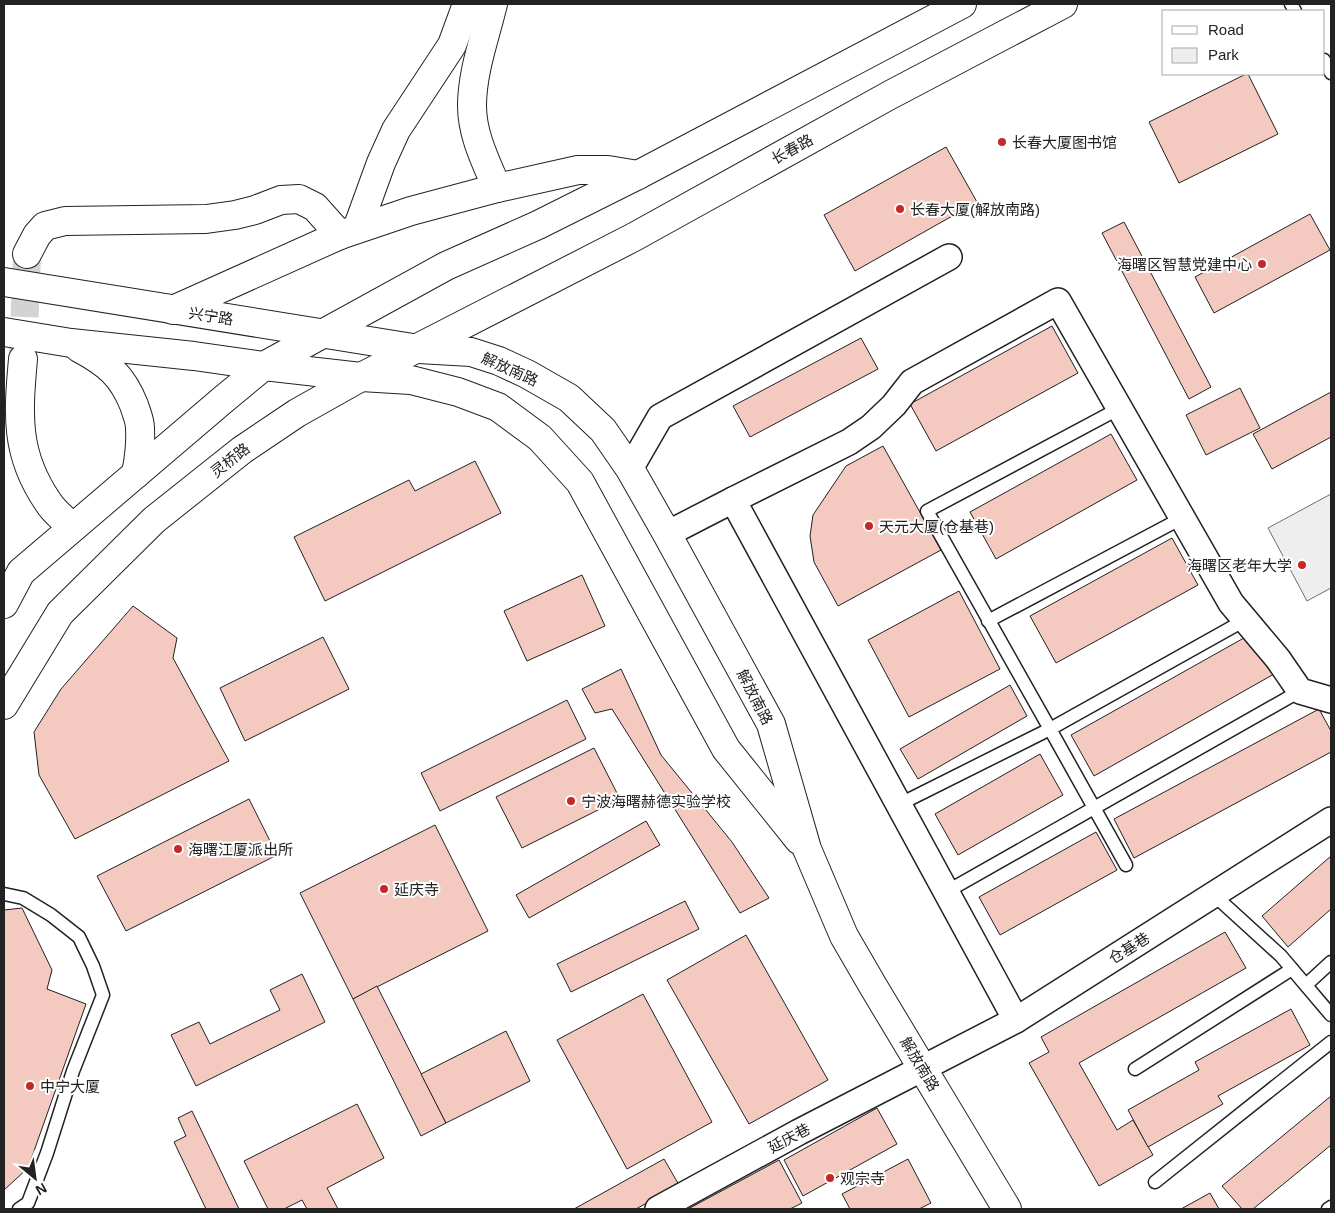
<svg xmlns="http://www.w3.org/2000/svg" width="1335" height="1213" viewBox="0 0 1335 1213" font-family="Helvetica,'Noto Sans SC',sans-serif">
<rect width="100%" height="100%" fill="#fff"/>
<polygon fill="#eee" stroke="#6f6f6f" points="1331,494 1331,588 1307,601 1268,528"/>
<g fill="#f3c9c0" stroke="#222">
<polygon points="1246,74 1248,74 1278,134 1179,183 1149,122"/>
<polygon points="946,147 977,202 855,271 824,215"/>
<polygon points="1310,214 1330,250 1214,313 1195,277"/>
<polygon points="1124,222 1211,387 1189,399 1102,233"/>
<polygon points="1052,326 1078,373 936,451 910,404"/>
<polygon points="861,338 878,369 750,437 733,406"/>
<polygon points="1240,388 1260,428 1206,455 1186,415"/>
<polygon points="1331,392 1331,437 1272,469 1253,434"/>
<polygon points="1111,434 1137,480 996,559 970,512"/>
<polygon points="883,446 941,550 838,606 814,562 810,536 813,515 846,466"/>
<polygon points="475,461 501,513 325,601 294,537 409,480 415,491"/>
<polygon points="1172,538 1198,585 1056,663 1030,616"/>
<polygon points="582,575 605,626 527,661 504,611"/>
<polygon points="959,591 1000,669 909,717 868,640"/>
<polygon points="133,606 177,638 173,658 229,761 75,839 39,775 34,732 61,689"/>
<polygon points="1251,634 1274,674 1094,776 1071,735"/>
<polygon points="323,637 349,689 245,741 220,688"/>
<polygon points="621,669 661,755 732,842 769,898 740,913 612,709 595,713 582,689"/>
<polygon points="1010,685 1027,716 918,779 900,749"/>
<polygon points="567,700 586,739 440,811 421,773"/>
<polygon points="1319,709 1331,731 1331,752 1134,858 1114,819"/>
<polygon points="594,748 620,799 522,848 496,797"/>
<polygon points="1040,754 1063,795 958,855 935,814"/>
<polygon points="249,799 277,855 126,931 97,876"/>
<polygon points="646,821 660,845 529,918 516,895"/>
<polygon points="435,825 488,931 353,999 300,893"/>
<polygon points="1096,832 1117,870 1000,935 979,897"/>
<polygon points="1331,856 1331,909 1288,947 1262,916"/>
<polygon points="685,901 699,929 571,992 557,964"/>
<polygon points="22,908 52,970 47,989 86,1004 28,1168 4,1190 4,910"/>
<polygon points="1225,932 1246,968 1079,1063 1117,1130 1133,1120 1153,1155 1099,1186 1029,1063 1049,1052 1041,1037"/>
<polygon points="746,935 828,1080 749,1124 667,980"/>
<polygon points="302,974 325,1022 196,1086 171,1035 199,1022 210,1044 280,1010 270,990"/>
<polygon points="377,986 446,1123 421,1136 353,999"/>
<polygon points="643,994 712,1122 627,1169 557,1040"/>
<polygon points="1291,1009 1310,1045 1218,1096 1223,1104 1148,1147 1128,1110 1199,1070 1195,1062"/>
<polygon points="506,1031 530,1081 446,1123 421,1074"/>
<polygon points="1331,1096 1331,1145 1253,1209 1242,1209 1222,1186"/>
<polygon points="357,1104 384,1158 327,1188 338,1209 307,1209 302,1200 284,1209 268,1209 244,1161"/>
<polygon points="877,1108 897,1144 803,1196 784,1160"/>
<polygon points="192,1111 239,1209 206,1209 174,1142 186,1136 178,1118"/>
<polygon points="664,1159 679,1185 636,1209 574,1209"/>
<polygon points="908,1159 931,1203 919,1209 850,1209 842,1194"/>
<polygon points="779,1160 802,1203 790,1209 688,1209"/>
<polygon points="1210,1193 1219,1209 1181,1209"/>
</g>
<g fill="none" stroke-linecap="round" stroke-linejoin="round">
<polyline stroke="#d3d3d3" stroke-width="28" stroke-dasharray="28 14" stroke-linecap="butt" points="23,359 27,254"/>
<g stroke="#222" stroke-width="15">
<g id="lane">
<polyline points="1291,4 1295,11"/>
<polyline points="1324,60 1331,73"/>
<polyline points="988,621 1182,518"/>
<polyline points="898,805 1050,729 927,511 1120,408"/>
<polyline points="1126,865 1050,729 1245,620"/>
<polyline points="946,892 1300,691"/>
<polyline points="4,894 23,898 51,915 79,937 93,966 103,995 73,1071 47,1153 28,1203 19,1209"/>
<polyline points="1214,895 1281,956 1331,1015"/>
<polyline points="1306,985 1331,962"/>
<polyline points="1135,1069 1292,969"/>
<polyline points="1155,1182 1331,1042"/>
<polyline points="1328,1209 1331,1207"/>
</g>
</g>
<g stroke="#222" stroke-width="28">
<g id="street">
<polyline points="630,469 660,417 949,257"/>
<polyline points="733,500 849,442 871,427 894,405 912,382 1058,301 1231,603 1278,659 1300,691 1331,700"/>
<polyline points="667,534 733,500 1016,1020"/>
<polyline points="658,1209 799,1132 1016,1020 1331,820"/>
</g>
</g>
<g stroke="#222" stroke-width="30">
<g id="secondary">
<path d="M493,4C485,37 472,72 472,106C472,135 486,162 497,188"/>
<polyline points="357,229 381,163 396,130 452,45 467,4"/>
<polyline points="27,254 37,235 45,226 65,221 206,219 235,215 255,210 281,200 299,199 315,207 340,235"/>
<polyline points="4,282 419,349 471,352 499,361 527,374 569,398 603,430 630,469 667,534 771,724 807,849 844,936 873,986 1007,1209"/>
<polyline points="173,310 340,235 411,211 497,188 578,170 608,170 638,175"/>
<polyline points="4,332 71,343 194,356 264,366 361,377 411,380 458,392 498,407 540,438 580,482 726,749 799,840"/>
<path d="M79,348C107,363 122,375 134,405C136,412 140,420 140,428C141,443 139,459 136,474"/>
<path d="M23,359C18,415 15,454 48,502C54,512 64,519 72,527"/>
<polyline points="4,604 21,572 225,398 264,366 446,266 538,225 638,175 962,4"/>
<polyline points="4,705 60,613 154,520 242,450 297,413 361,377 634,237 890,95 1063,4"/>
</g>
</g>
<use href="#lane" stroke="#fff" stroke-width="12"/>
<use href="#street" stroke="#fff" stroke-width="25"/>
<use href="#secondary" stroke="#fff" stroke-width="28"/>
</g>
<g fill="#c62828" stroke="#fff" stroke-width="2">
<circle cx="1002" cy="142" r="5"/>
<circle cx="900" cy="209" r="5"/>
<circle cx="1262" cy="264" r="5"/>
<circle cx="869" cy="526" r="5"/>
<circle cx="1302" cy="565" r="5"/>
<circle cx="571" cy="801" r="5"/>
<circle cx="178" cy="849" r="5"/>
<circle cx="384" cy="889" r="5"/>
<circle cx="30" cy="1086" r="5"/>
<circle cx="830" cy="1178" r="5"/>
</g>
<g text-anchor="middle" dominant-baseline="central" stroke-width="4" stroke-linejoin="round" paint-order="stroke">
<g font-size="15" fill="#222" stroke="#fff" text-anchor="start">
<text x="1012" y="142">长春大厦图书馆</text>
<text x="910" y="209">长春大厦(解放南路)</text>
<text x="1252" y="264" text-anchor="end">海曙区智慧党建中心</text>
<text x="879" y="526">天元大厦(仓基巷)</text>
<text x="1292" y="565" text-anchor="end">海曙区老年大学</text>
<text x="581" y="801">宁波海曙赫德实验学校</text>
<text x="188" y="849">海曙江厦派出所</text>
<text x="394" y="889">延庆寺</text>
<text x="40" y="1086">中宁大厦</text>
<text x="840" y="1178">观宗寺</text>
</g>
<g font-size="15" fill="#222" stroke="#fff">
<text transform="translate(792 149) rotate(-29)">长春路</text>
<text transform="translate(211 316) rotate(9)">兴宁路</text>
<text transform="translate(510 369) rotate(24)">解放南路</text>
<text transform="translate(230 460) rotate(-38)">灵桥路</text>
<text transform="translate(755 697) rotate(63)">解放南路</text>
<text transform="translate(1129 948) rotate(-32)">仓基巷</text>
<text transform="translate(920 1064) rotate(59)">解放南路</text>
<text transform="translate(789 1138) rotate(-28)">延庆巷</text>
</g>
</g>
<rect width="1335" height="1213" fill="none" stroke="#222222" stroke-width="10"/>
<rect x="1162" y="10" width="162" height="65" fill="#ffffff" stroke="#a7a7a7"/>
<rect x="1172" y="26" width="25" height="8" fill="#ffffff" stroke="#a7a7a7"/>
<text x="1208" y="35" font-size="15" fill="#222222">Road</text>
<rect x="1172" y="48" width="25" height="15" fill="#eeeeee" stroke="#a7a7a7"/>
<text x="1208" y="60" font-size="15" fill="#222222">Park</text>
<g transform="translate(35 1178) rotate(151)" stroke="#ffffff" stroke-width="4" paint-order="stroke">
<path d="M0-4L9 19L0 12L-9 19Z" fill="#222222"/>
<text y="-8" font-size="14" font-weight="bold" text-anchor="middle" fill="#222222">N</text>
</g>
</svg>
